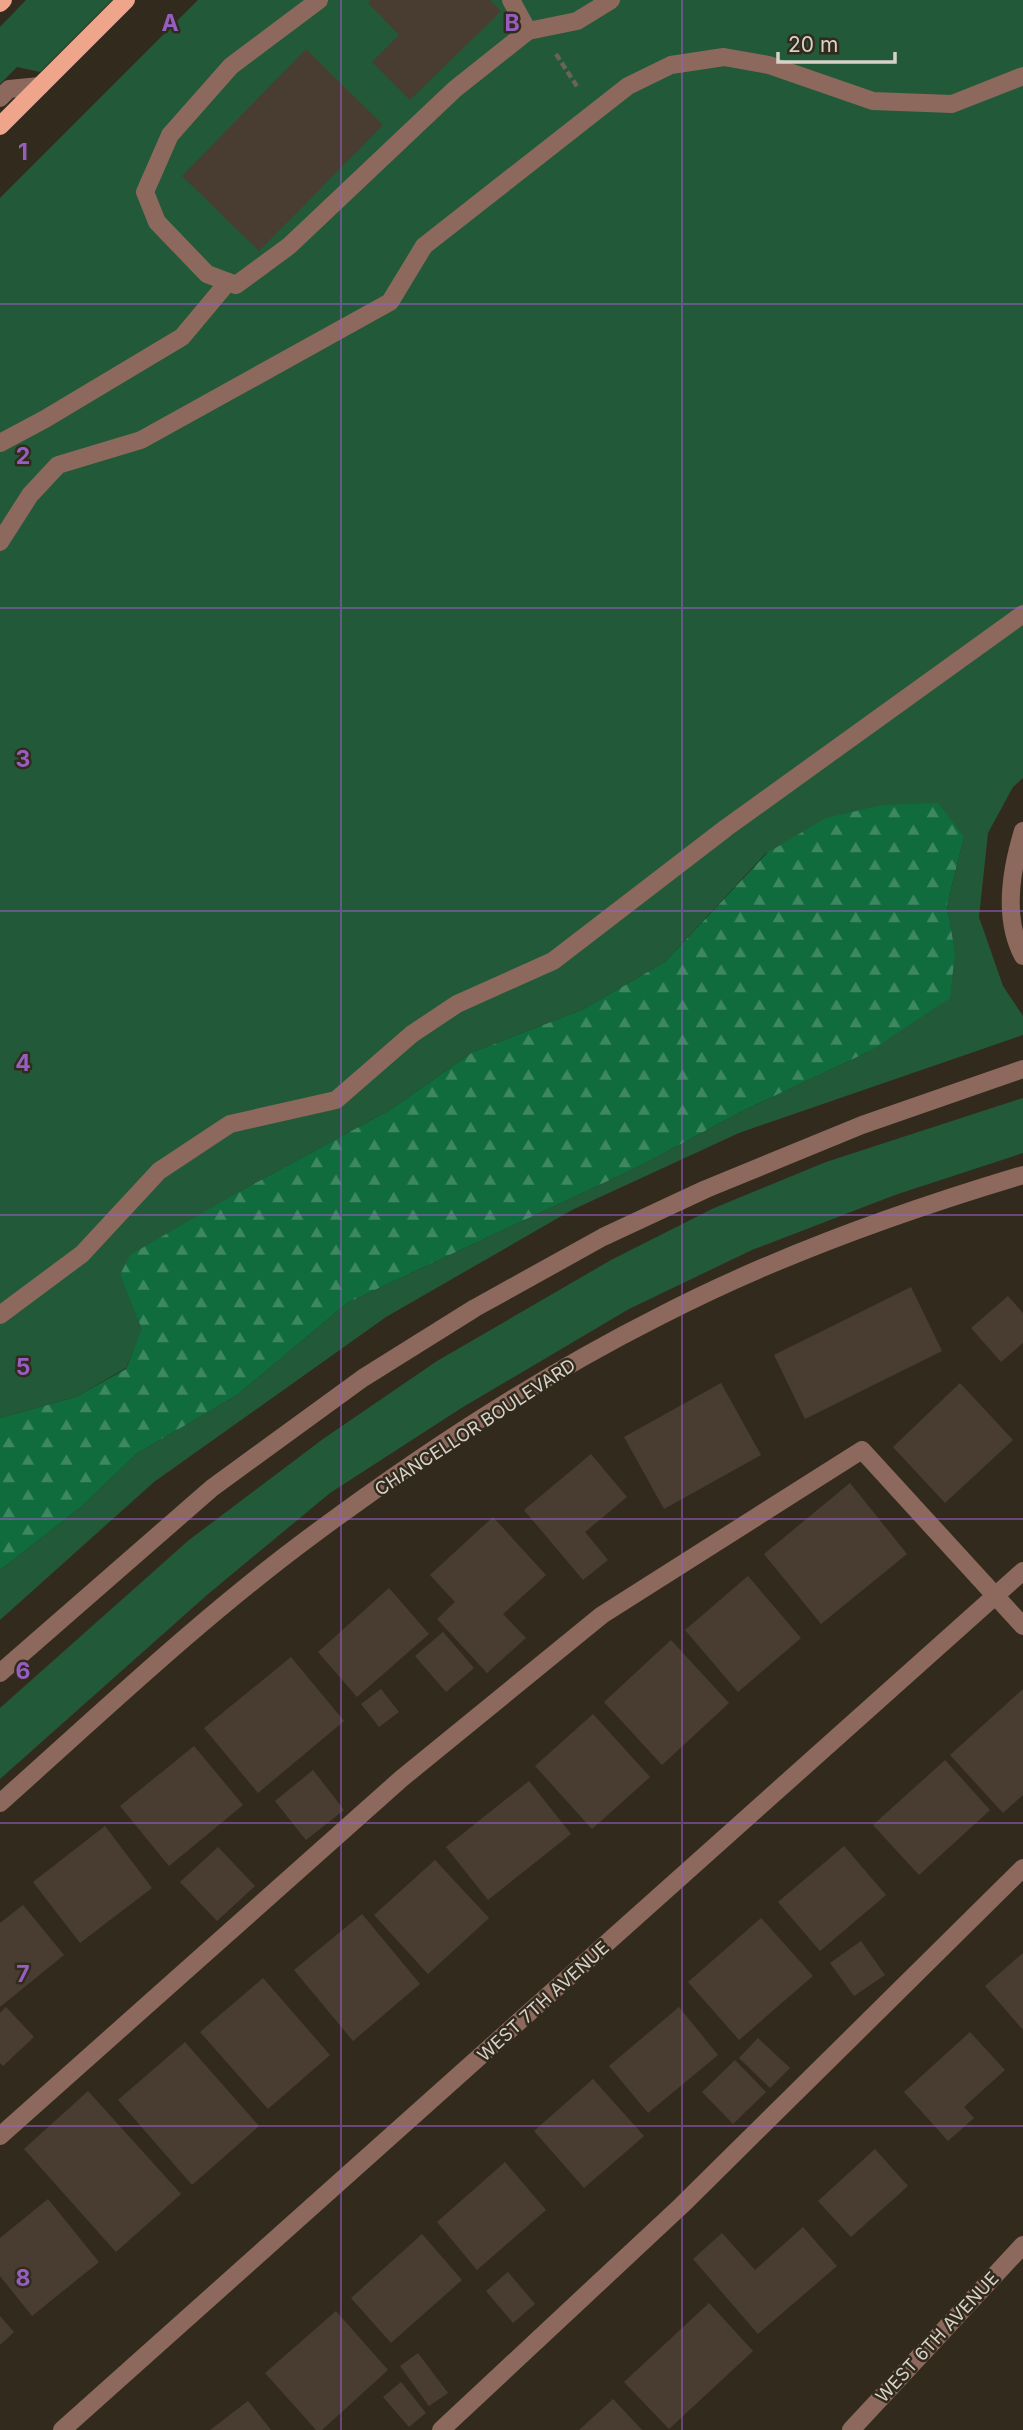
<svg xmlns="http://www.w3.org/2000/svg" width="1023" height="2430" viewBox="0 0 1023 2430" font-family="Inter,sans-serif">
<defs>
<pattern id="forest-firs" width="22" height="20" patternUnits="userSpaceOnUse" patternTransform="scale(1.75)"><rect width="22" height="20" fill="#106c3d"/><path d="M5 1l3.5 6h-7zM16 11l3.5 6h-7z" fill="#3d8761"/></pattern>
</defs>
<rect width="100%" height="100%" fill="#322b1d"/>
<g fill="#225938">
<polygon points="26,0 112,0 40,72 17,67 0,84 0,27"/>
<polygon points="198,0 1023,0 1023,778 1013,787 988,833 979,917 1003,986 1023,1016 1023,1035 739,1133 572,1210 386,1317 154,1482 0,1620 0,1570 82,1506 136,1454 237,1395 347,1303 640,1166 742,1111 870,1051 955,952 947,905 964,837 766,853 665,962 582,1010 473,1052 390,1110 239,1192 120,1275 143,1329 126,1368 76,1397 0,1418 0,198"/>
<polygon points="1023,1098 1023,1153 895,1195 752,1250 629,1309 463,1407 330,1493 207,1595 0,1779 0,1708 189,1540 323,1439 437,1361 611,1260 714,1208 826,1162"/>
</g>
<polygon fill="url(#forest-firs)" points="938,803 964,837 947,905 955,952 950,998 870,1051 742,1111 640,1166 347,1303 237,1395 136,1454 82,1506 0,1570 0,1418 76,1397 126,1369 142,1329 120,1275 130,1255 239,1192 390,1110 473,1052 582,1010 665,962 767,853 826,818 882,805"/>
<g fill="#493d31">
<polygon points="371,0 490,0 501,11 410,100 372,62 399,35 368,3"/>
<polygon points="306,49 383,125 259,251 182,176"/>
<polygon points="911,1287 942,1351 805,1419 774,1355"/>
<polygon points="1008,1296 1023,1313 1023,1343 1001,1362 971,1328"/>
<polygon points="721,1383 761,1455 664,1509 624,1437"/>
<polygon points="960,1383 1013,1440 945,1503 893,1447"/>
<polygon points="591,1454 627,1497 585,1532 608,1560 583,1580 524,1510"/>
<polygon points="850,1483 907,1554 821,1624 764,1554"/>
<polygon points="493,1517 546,1575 503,1614 526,1638 487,1673 437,1619 455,1602 430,1575"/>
<polygon points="748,1576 801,1638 738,1692 685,1630"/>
<polygon points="389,1588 429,1634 357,1697 318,1652"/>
<polygon points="443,1632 474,1668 446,1692 415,1656"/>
<polygon points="671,1640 729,1703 662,1765 604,1702"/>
<polygon points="291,1657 344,1721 258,1793 204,1728"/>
<polygon points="381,1689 399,1712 379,1727 361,1704"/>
<polygon points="1023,1689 1023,1795 1003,1813 950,1755"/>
<polygon points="593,1714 650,1777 592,1829 535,1766"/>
<polygon points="194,1746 243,1805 169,1866 120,1806"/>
<polygon points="945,1760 990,1810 919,1875 873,1825"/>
<polygon points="313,1770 344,1810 306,1840 275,1801"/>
<polygon points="529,1781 571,1834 488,1900 446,1847"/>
<polygon points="105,1826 152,1888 80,1943 33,1882"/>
<polygon points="844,1846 886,1895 820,1951 778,1902"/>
<polygon points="218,1847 255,1886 217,1921 180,1882"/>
<polygon points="435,1860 489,1918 428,1974 374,1915"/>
<polygon points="23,1905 64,1955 0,2007 0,1923"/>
<polygon points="362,1914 420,1984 353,2041 294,1970"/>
<polygon points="761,1918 813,1976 739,2040 688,1982"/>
<polygon points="861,1941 885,1975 854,1996 830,1963"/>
<polygon points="1023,1953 1023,2030 985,1986"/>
<polygon points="263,1978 330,2055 268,2109 200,2032"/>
<polygon points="6,2007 34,2037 3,2066 0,2063 0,2013"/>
<polygon points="679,2007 718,2055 648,2113 609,2066"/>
<polygon points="970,2032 1005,2070 964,2107 974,2118 948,2141 904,2092"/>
<polygon points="758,2038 790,2068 770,2088 739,2058"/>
<polygon points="185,2042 259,2126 192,2185 118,2100"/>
<polygon points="735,2060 766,2092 733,2124 702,2092"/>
<polygon points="593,2079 644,2136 584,2188 534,2131"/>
<polygon points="88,2091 181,2194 116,2252 24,2149"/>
<polygon points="875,2149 908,2186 851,2237 818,2201"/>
<polygon points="505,2162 546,2210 477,2270 437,2222"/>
<polygon points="48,2199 99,2262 32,2316 0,2276 0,2238"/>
<polygon points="803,2227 837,2266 758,2334 693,2259 722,2233 755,2270"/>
<polygon points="422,2234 462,2280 391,2343 351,2298"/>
<polygon points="508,2272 535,2304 513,2323 486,2291"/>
<polygon points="709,2303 753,2351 669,2429 624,2382"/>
<polygon points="336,2311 388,2370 322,2430 316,2430 265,2373"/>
<polygon points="0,2316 14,2332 0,2345"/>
<polygon points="418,2353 448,2393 429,2406 400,2366"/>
<polygon points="401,2382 426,2413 409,2427 383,2397"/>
<polygon points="613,2399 642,2430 579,2430"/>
<polygon points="248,2401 271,2430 210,2430"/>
</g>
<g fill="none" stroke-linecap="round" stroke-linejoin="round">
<polyline stroke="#6a6357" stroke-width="4.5" stroke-dasharray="7 3.5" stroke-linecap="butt" points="556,54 578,88"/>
<g stroke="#8d695d" stroke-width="18">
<polyline points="319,0 231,66 170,135 145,192 157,222 207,274 236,285 289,246 455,89 528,31 511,0"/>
<polyline points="528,31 577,21 611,0"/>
<polyline points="0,98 9,89 40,86"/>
<polyline points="0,443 45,419 182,337 228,282"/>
<polyline points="0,542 30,495 58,465 141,440 390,302 424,246 628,86 671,65 724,57 769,65 873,101 952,104 1023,76"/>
<path d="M1023,831C1011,870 1003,919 1023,956"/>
<polyline points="0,1315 82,1254 159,1171 230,1124 336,1100 412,1034 457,1004 553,961 726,828 1023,614"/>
<polyline points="0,1673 212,1488 363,1378 475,1308 603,1237 706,1189 862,1125 1023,1069"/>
<path d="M0,1803C101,1713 201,1618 310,1537C420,1455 537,1378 660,1316C776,1256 899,1212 1023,1175"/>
<polyline points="0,2136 401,1779 602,1615 862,1450 1023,1626"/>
<polyline points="62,2430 1023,1571"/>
<polyline points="441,2430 682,2205 1023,1868"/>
<polyline points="851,2430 1023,2245"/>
</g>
<g stroke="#eea58c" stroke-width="18">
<polyline points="0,3 3,0"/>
<polyline points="0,126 126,0"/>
</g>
</g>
<path fill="none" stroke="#975ec2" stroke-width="2" stroke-opacity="0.55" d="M341,0V2430M682,0V2430M0,304H1023M0,608H1023M0,911H1023M0,1215H1023M0,1519H1023M0,1823H1023M0,2126H1023"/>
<g text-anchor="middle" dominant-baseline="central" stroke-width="5" stroke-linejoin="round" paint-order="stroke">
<g font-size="18" fill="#d7d2c9" stroke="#322b1d">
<text transform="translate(475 1427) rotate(-33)">CHANCELLOR BOULEVARD</text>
<text transform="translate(543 2001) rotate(-42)">WEST 7TH AVENUE</text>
<text transform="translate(937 2337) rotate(-47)">WEST 6TH AVENUE</text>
</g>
</g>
<g font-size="23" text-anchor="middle" font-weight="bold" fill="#975ec2" stroke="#322b1d" stroke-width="5" stroke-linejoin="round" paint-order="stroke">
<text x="170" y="31">A</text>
<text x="512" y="31">B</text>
<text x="23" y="160">1</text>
<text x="23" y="464">2</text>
<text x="23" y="767">3</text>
<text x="23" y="1071">4</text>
<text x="23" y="1375">5</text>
<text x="23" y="1679">6</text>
<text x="23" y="1982">7</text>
<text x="23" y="2286">8</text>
</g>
<path d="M778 52v10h117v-10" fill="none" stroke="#d7d2c9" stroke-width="3.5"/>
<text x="788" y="52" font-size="21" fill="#d7d2c9" stroke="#322b1d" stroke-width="5" paint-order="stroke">20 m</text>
</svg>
